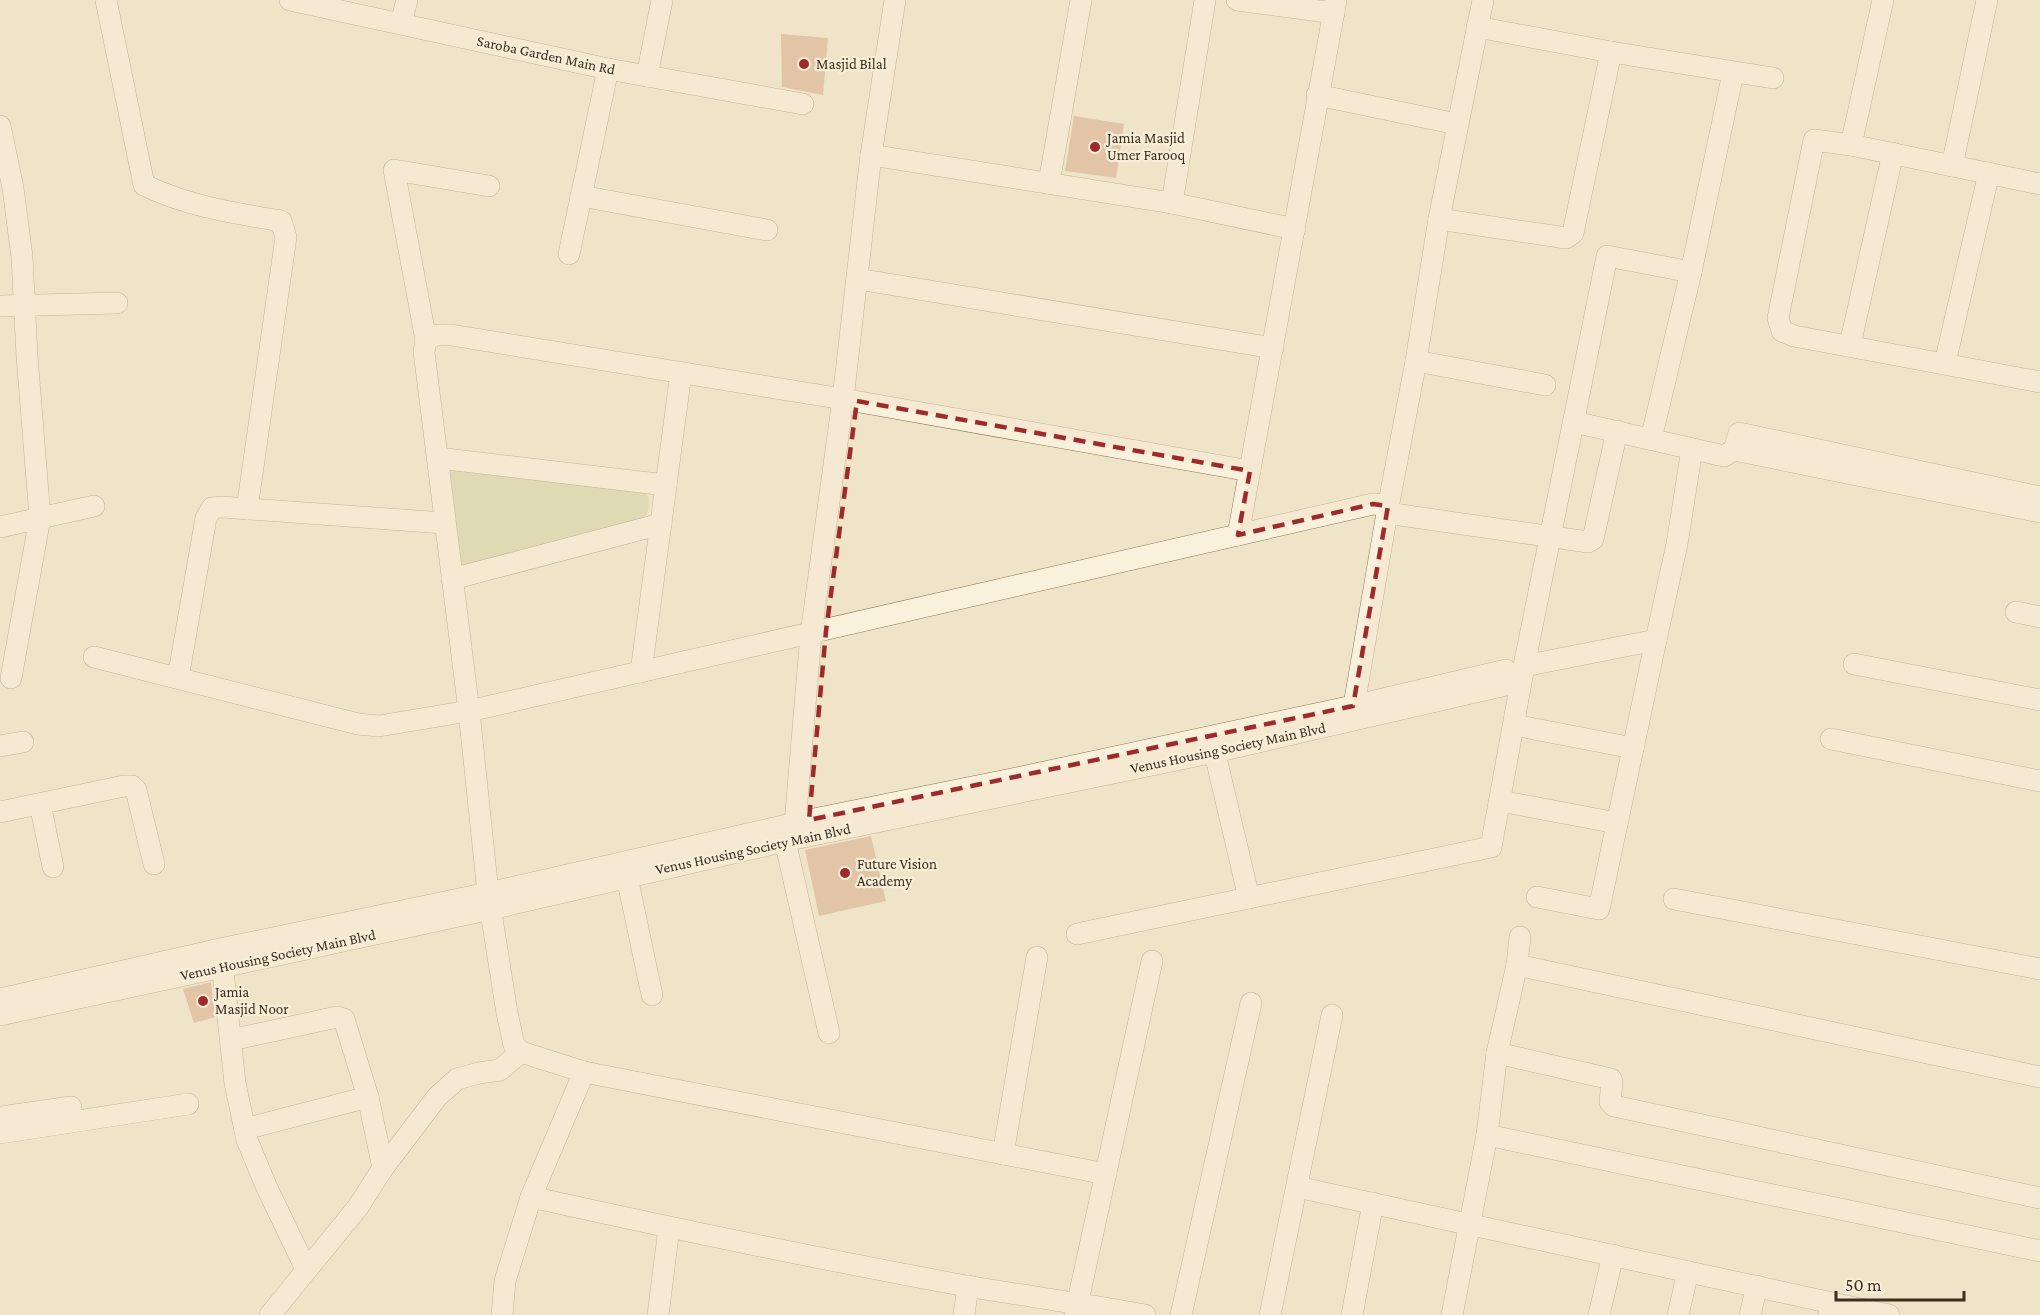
<svg xmlns="http://www.w3.org/2000/svg" width="2040" height="1315" viewBox="0 0 2040 1315" font-family="'Crimson Pro',serif">
<rect width="100%" height="100%" fill="#f0e4c8"/>
<path fill="#c9cf9b" d="M450,469L646,490C651,504 651,512 639,522L461,565Z"/>
<g fill="#cf9f7d">
<polygon points="781,34 828,38 823,95 782,87"/>
<polygon points="1074,116 1124,124 1116,178 1065,171"/>
<polygon points="871,836 886,901 819,916 805,850"/>
<polygon points="211,982 215,1017 194,1023 183,989"/>
</g>
<g fill="none" stroke-linecap="round" stroke-linejoin="round">
<g stroke="#8d765c" stroke-width="22">
<g id="minor">
<path d="M106,0L144,185C187,206 233,213 281,221L286,237L247,509"/>
<polyline points="290,0 608,69 803,104"/>
<polyline points="1237,0 1334,13"/>
<polyline points="401,23 407,0"/>
<polyline points="1611,52 1773,78"/>
<polyline points="647,76 662,0"/>
<polyline points="1317,95 1457,124"/>
<polyline points="0,126 13,188 22,257 27,356 40,518 11,678"/>
<polyline points="1851,145 1883,0"/>
<polyline points="871,155 1172,203 1295,229"/>
<polyline points="1952,166 1987,0"/>
<polyline points="1049,183 1081,0"/>
<polyline points="2040,184 1851,145 1814,140 1778,318 1782,331 1794,336 2040,382"/>
<polyline points="489,186 394,170 426,340 424,352 469,711 488,893 507,1013 514,1045 521,1052 584,1072 1106,1174"/>
<polyline points="581,196 767,230"/>
<polyline points="1172,203 1205,0"/>
<polyline points="1439,219 1566,238 1573,233 1611,52 1477,27"/>
<polyline points="569,254 608,69"/>
<polyline points="858,279 1273,348"/>
<polyline points="0,306 117,303"/>
<polyline points="426,340 436,335 451,335 843,399 1250,471"/>
<polyline points="1850,345 1893,153"/>
<polyline points="1416,361 1545,385"/>
<polyline points="1945,363 1989,173"/>
<polyline points="1574,422 1724,456 1734,450"/>
<polyline points="1651,439 1691,272 1733,73"/>
<polyline points="438,458 666,485"/>
<polyline points="2040,497 1739,433 1734,450 2040,512"/>
<polyline points="1387,513 1588,542 1593,539 1617,431"/>
<polyline points="0,527 94,506"/>
<path d="M1238,535C1272,357 1302,178 1336,0"/>
<polyline points="452,579 661,524"/>
<polyline points="2016,612 2040,617"/>
<polyline points="94,657 358,724 379,726 469,711 1373,504 1388,506"/>
<polyline points="1854,664 2040,700"/>
<polyline points="1524,666 1656,640 1677,544 1692,449"/>
<polyline points="641,672 681,373"/>
<polyline points="178,678 206,518 212,508 222,507 444,523"/>
<polyline points="1352,717 1387,513 1416,361 1439,219 1483,0"/>
<polyline points="1514,725 1633,748"/>
<polyline points="1831,739 2040,781"/>
<polyline points="1212,741 1249,898"/>
<polyline points="0,746 23,742"/>
<polyline points="1500,801 1617,823"/>
<polyline points="40,804 53,867"/>
<polyline points="0,812 124,786 132,786 136,790 154,864"/>
<polyline points="794,836 811,634 843,399 871,155 895,0"/>
<polyline points="785,841 829,1033"/>
<polyline points="624,863 652,995"/>
<polyline points="1537,897 1599,909 1656,640"/>
<polyline points="1674,899 2040,969"/>
<polyline points="1077,934 1491,847 1524,666 1607,256 1691,272"/>
<polyline points="221,953 235,1083 247,1140 267,1188 306,1269"/>
<polyline points="1517,965 2040,1077"/>
<polyline points="0,999 220,949 488,893 809,820 1012,779 1353,706 1506,670 1506,685 1215,752 794,839 491,909 0,1015"/>
<polyline points="231,1040 337,1017 344,1019 368,1097 383,1168"/>
<polyline points="1497,1053 1611,1079 1612,1082 1610,1102 1614,1106 2040,1198"/>
<polyline points="0,1117 71,1107"/>
<polyline points="245,1129 368,1097"/>
<polyline points="0,1133 188,1104"/>
<polyline points="1487,1135 2040,1251"/>
<polyline points="1003,1154 1037,957"/>
<polyline points="1297,1187 1832,1303"/>
<path d="M531,1197C675,1229 820,1259 966,1286C1026,1296 1086,1304 1145,1315"/>
<polyline points="1829,1314 1832,1303 1889,1315"/>
<polyline points="270,1315 358,1207 383,1168 437,1097 457,1079 479,1073 500,1070 521,1052"/>
<polyline points="502,1315 505,1281 531,1197 584,1072"/>
<polyline points="658,1315 669,1228"/>
<polyline points="964,1315 968,1286"/>
<polyline points="1075,1315 1152,961"/>
<polyline points="1181,1315 1251,1003"/>
<polyline points="1270,1315 1332,1015"/>
<polyline points="1352,1315 1373,1203"/>
<polyline points="1452,1315 1487,1135 1497,1053 1517,965 1520,937"/>
<polyline points="1599,1315 1613,1255"/>
<polyline points="1678,1315 1688,1272"/>
<polyline points="1750,1315 1757,1286"/>
</g>
</g>
<use href="#minor" stroke="#faf1dc" stroke-width="21"/>
</g>
<path d="M0 0H2040V1315H0ZM857,401L1250,471L1238,535L1373,504L1388,506L1353,706L809,820L826,631Z" fill="#f0e4c8" fill-opacity=".55" fill-rule="evenodd"/>
<path fill="none" stroke="#9e2a2b" stroke-width="4.5" stroke-dasharray="12 8" stroke-linejoin="round" d="M857,401L1250,471L1238,535L1373,504L1388,506L1353,706L809,820L826,631Z"/>
<g fill="#9e2a2b" stroke="#f7eed8" stroke-width="2">
<circle cx="804" cy="64" r="6"/>
<circle cx="1095" cy="147" r="6"/>
<circle cx="845" cy="873" r="6"/>
<circle cx="203" cy="1001" r="6"/>
</g>
<g text-anchor="middle" dominant-baseline="central" stroke-width="4.5" stroke-linejoin="round" paint-order="stroke">
<g font-size="15" fill="#3d2e20" stroke="#f7eed8">
<text transform="translate(546 55) rotate(12)">Saroba Garden Main Rd</text>
<text transform="translate(1228 748) rotate(-12)">Venus Housing Society Main Blvd</text>
<text transform="translate(753 849) rotate(-12)">Venus Housing Society Main Blvd</text>
<text transform="translate(278 955) rotate(-12)">Venus Housing Society Main Blvd</text>
</g>
<g font-size="15" fill="#3d2e20" stroke="#f7eed8" text-anchor="start">
<text x="816" y="64">Masjid Bilal</text>
<text x="1107" y="138">Jamia Masjid<tspan x="1107" dy="17">Umer Farooq</tspan></text>
<text x="857" y="864">Future Vision<tspan x="857" dy="17">Academy</tspan></text>
<text x="215" y="992">Jamia<tspan x="215" dy="17">Masjid Noor</tspan></text>
</g>
</g>
<path d="M1836 1291v9h128v-9" fill="none" stroke="#3d2e20" stroke-width="3"/>
<text x="1845" y="1291" font-size="18" fill="#3d2e20" stroke="#f7eed8" stroke-width="4.5" paint-order="stroke">50 m</text>
</svg>
